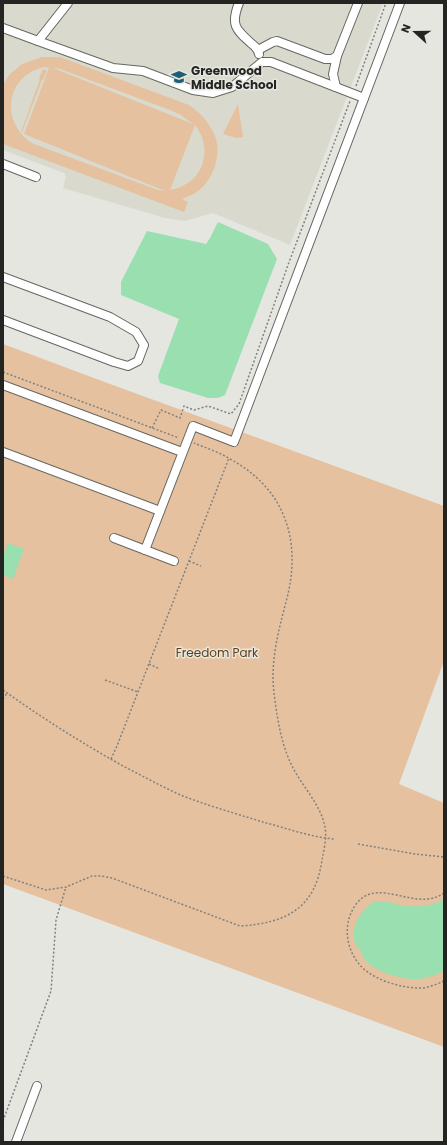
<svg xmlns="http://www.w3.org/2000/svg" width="447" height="1145" viewBox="0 0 447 1145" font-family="Poppins,sans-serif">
<rect width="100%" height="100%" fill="#e5e6e0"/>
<polygon fill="#d9dacd" points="3,3 383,3 290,245 213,213 185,221 165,218 63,188 66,176 64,173 3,150"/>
<g fill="#e5c19f" fill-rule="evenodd">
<path d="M42,57H60L189,105C199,112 206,119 212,130C224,149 215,178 198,191C193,195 187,197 182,199L188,202L184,212L3,144V132H5L3,130V85L9,75L22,64ZM45,67L49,68L24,134L165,191L158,190L34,144C0,125 4,75 45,67ZM53,68L60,69L170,110L181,115L193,124ZM195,125C215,151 202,185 170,190Z"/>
<polygon points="43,69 47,71 43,80 42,80 22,132 21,132 40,79 39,78"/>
<polygon points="238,104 243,137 236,138 223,134"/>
<polygon points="3,344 110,384 444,506 444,661 399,784 444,803 444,1047 3,884"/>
</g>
<g fill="#99dfb0">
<polygon points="218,222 268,244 277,259 225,395 218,398 208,398 160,383 158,376 179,319 121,295 121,282 147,231 206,244 210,238"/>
<polygon points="8,543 24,549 13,579 3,575 3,557"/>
<path d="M444,899V971C434,976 422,980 412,979C397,978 377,972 367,962C363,959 362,953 359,949C357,946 354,942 354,938C352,927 360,913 368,906C379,895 394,905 406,906C419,907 432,906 444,899Z"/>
</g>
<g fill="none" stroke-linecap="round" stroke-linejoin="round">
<g stroke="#676762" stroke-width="10">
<g id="minor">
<path d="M239,3C230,25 236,30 252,44C256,47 258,49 259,54"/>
<polyline points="3,28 38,41 68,3"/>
<polyline points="38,41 113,68 143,71 193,90 213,93 232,87 262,62 271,62 364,98"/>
<polyline points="258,50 273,42 277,41 325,59 332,59 337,56 358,3"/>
<polyline points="336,87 333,74 337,56"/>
<polyline points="3,164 36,177"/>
<polyline points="3,277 110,317 136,332 144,345 138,361 128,366 114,362 3,320"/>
<polyline points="3,385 182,452"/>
<polyline points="3,452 160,511"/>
<polyline points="114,538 174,561"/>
<polyline points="145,550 193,426 234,442 400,3"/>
<polyline points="16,1142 37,1086"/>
</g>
</g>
<g stroke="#81827e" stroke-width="1.5" stroke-dasharray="2 2" stroke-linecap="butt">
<polyline points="356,86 386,3"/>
<polyline points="3,372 179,438"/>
<polyline points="152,428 161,410 180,418 184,406 194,410 208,406 231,414 239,404 288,265 350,101"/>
<polyline points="189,561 201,566"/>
<polyline points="149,664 160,669"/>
<polyline points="105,680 138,692"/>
<path d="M3,690C42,718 82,743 123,766C143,776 162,787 183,796C209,806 237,814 263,822C286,828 310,837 334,839"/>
<polyline points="3,699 7,693"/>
<polyline points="111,759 117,746 229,458"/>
<polyline points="358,844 415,854 444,857"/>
<path d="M3,876L46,890L66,887L92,876H101L112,878L240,926C286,923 315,909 322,860C324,850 327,837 325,827C321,805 302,786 292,766C281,744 277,717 274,693C270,660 279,629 287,598C302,539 284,488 230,459C219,452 206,448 194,443"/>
<path d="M444,893C416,913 379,876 357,903C338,927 348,964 376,977C389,984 406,988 421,988C428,988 437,984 444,981"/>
<polyline points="3,1121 51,991 56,920 66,887"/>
</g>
<use href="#minor" stroke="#fff" stroke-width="8"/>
</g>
<defs>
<g id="school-bare" transform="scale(1.2)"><path d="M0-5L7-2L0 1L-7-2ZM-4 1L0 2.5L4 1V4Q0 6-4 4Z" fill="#1d5f73" stroke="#e5e6e0" stroke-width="2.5" paint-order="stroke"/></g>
</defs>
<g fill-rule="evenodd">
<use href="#school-bare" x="179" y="77"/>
</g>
<g text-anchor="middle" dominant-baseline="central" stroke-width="3" stroke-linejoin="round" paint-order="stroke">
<g font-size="12" font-weight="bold" fill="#242522" stroke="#e5e6e0" text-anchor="start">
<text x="191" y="70">Greenwood<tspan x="191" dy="14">Middle School</tspan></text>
</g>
<g font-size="12" fill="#633d14" stroke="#e5e6e0">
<text x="217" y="652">Freedom Park</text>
</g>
</g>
<rect width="447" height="1145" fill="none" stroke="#242522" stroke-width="8"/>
<g transform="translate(415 32) rotate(291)" stroke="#e5e6e0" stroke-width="3" paint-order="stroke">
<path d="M0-3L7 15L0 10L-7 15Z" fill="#242522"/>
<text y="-6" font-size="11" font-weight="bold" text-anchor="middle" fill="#242522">N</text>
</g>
</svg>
